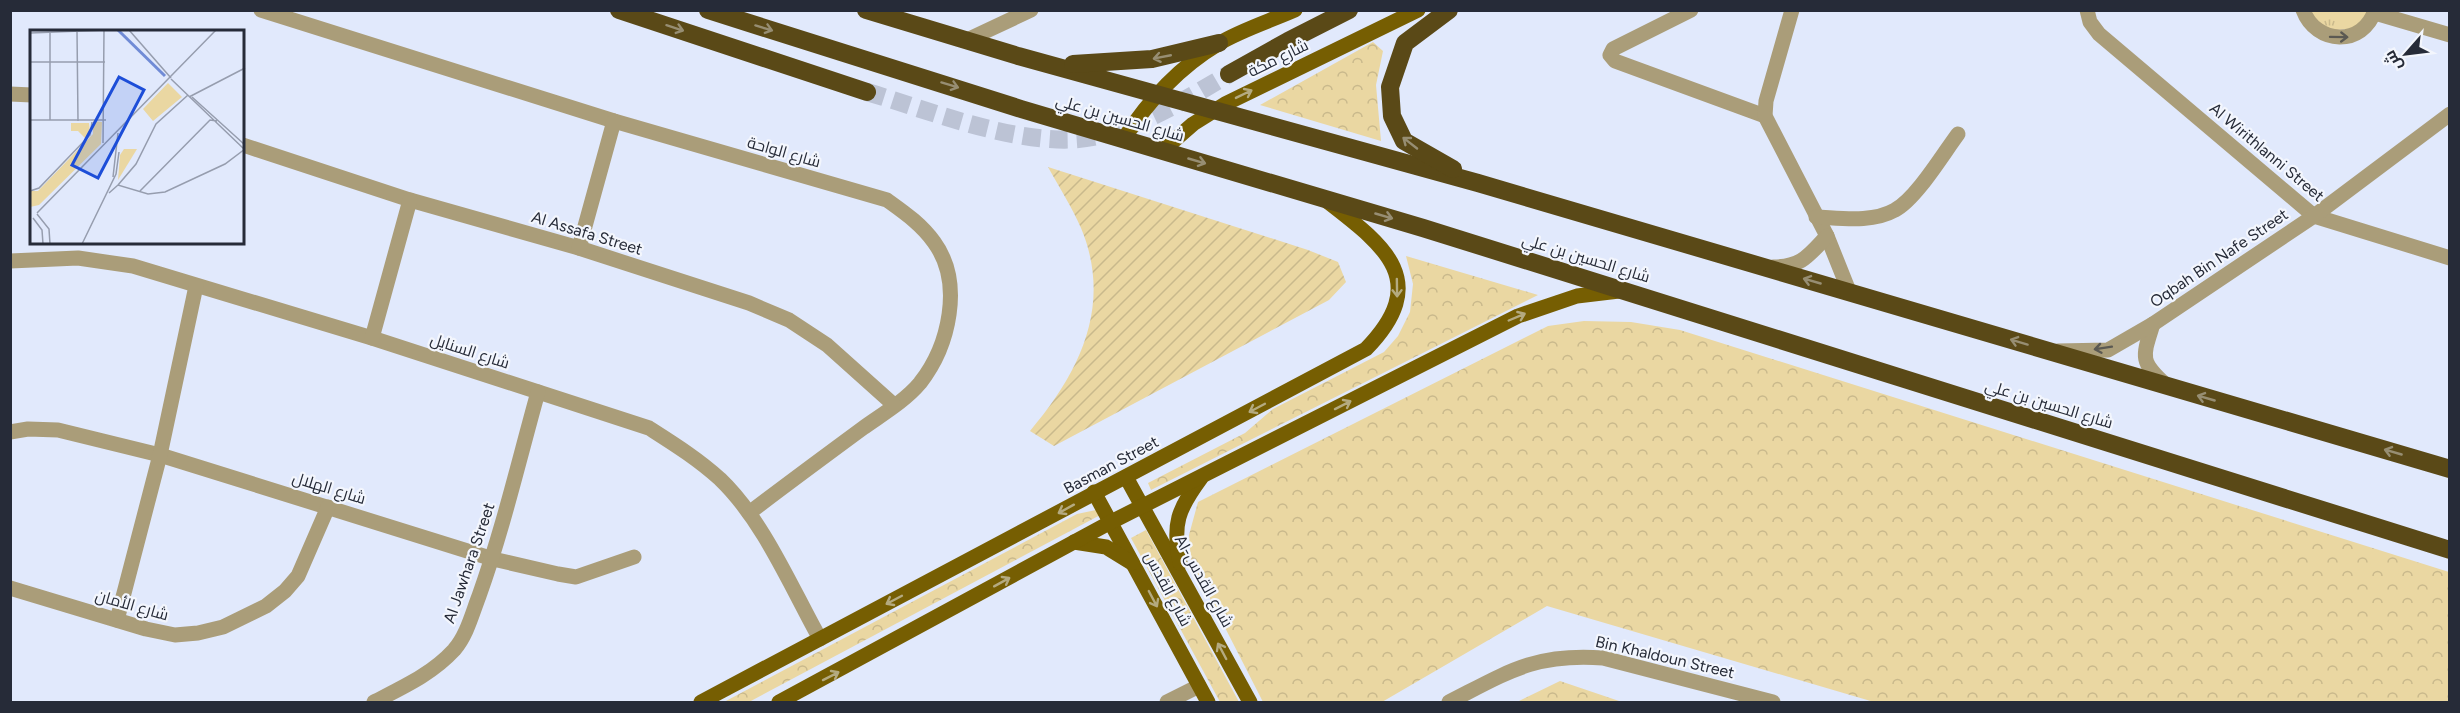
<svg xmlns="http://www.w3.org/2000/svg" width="2460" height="713" viewBox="0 0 2460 713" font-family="Figtree,Cairo,sans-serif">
<defs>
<pattern id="grass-tufts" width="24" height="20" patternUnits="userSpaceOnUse" patternTransform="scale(1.5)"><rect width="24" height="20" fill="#ead7a2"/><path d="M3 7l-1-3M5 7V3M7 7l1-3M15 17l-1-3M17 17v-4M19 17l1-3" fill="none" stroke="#c9b98c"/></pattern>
<pattern id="forest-crowns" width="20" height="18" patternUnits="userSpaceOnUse" patternTransform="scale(1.5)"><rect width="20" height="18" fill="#ead7a2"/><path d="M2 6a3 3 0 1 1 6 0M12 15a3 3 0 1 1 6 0" fill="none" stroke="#c9b98c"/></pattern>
<pattern id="garden-furrows" width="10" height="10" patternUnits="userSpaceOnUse" patternTransform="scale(1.5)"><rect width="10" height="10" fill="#ead7a2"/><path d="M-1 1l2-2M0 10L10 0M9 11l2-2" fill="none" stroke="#c9b98c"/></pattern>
</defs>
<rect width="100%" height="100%" fill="#e1e9fc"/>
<polygon fill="url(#grass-tufts)" points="2308,11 2371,11 2358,28 2327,31"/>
<g fill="url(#forest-crowns)">
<polygon points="1373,42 1383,51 1376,85 1381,141 1260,105"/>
<polygon points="1406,256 1538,295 1151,490 1148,483 1245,433 1273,409 1384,352 1398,336 1410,312 1413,284"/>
<polygon points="1584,321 1631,322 1680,330 2449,572 2449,702 1874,702 1547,606 1382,702 1263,702 1191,561 1189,535 1198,502 1548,326"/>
<polygon points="1096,510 1104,513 749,702 724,702 1077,514"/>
<polygon points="1146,530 1239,702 1220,702 1131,538"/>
<polygon points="1560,681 1622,702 1517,702"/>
</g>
<path fill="url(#garden-furrows)" d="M1048,167L1308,250L1338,262L1346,282L1329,300L1054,446L1030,431C1080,372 1113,305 1081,228C1072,207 1059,187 1048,167Z"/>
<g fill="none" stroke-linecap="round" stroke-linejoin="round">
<path stroke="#bcc3d5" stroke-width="18" stroke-dasharray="18 9" stroke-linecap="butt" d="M867,92C931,111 1032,152 1098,136C1146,124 1187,99 1229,74"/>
<g stroke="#aa9d79" stroke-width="15">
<path d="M261,10L614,121L887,200C905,213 921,224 934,242C964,283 949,346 920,383C905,401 881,415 863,428C825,456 787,484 749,513"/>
<polyline points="1691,10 1613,49 1610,55 1615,61 1765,116"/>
<polyline points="1792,10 1766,101 1765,116 1827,236 1849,291"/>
<polyline points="2087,10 2090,22 2099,34 2314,216 2450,258"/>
<path d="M2303,10C2316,45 2363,47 2375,10"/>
<polyline points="2375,13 2450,35"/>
<polyline points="967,40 1031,10"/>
<polyline points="10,94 32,95"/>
<polyline points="243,145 410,200 579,248 749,303 789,320 827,345 894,405"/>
<path d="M1816,217C1841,218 1872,223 1895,210C1916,199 1943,154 1958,134"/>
<polyline points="579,248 614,121"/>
<path d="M10,261L78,258L133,266L372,338L649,428C674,444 698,459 720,479C763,520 791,587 820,639"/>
<path d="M1773,267C1802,267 1809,255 1827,236"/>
<path d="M2153,324C2143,356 2139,361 2165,384"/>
<polyline points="372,338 410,200"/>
<polyline points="2058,351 2108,350 2153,324 2314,216 2450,114"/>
<polyline points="10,432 28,429 58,430 160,455 493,559 558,574 576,577 634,557"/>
<polyline points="10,588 146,629 175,635 198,633 223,627 266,606 285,591 298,576 328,507"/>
<polyline points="117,620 160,455 196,286"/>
<path d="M374,702C403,687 432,674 454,650C467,635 472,614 479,596C503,529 519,460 538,392"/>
<polyline points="1167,702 1199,686"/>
<path d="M1449,702C1508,672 1535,653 1603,658L1773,702"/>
</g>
<g stroke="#765e02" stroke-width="15">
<path d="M1123,140C1148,101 1178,68 1218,44C1241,30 1270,21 1295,10"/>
<polyline points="1162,151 1193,124 1225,104 1418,10"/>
<polyline points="1126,477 1250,702"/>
<polyline points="1094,492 1208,702"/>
<polyline points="1074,542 1106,547 1132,563"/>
<path d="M1180,563C1172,524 1178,509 1201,478"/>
<path d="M701,702L1366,349C1432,281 1385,246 1328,202"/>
<polyline points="779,702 1111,522 1518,316 1577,296 1619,291"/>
</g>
<g stroke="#5a4917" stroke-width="18">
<polyline points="619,10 867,92"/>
<polyline points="708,10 1021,109 1423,228 2450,550"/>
<polyline points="866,10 1018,56 1478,183 2450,469"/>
<polyline points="1449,10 1405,43 1390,87 1392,116 1404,141 1453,169"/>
<polyline points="1073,64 1152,59 1219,43"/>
<polyline points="1229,74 1288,41 1349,10"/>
</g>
</g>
<defs><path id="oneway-shaft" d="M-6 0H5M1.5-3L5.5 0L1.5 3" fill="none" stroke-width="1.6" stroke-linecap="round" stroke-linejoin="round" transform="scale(1.5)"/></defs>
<g stroke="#978e73">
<use href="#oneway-shaft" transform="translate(675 28) rotate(18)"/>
<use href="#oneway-shaft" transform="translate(764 28) rotate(17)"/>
<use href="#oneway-shaft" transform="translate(1162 57) rotate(169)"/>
<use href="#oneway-shaft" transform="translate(950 85) rotate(17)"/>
<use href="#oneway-shaft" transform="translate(1410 143) rotate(-142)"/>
<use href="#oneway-shaft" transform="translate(1197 161) rotate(16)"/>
<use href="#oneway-shaft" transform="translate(1384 216) rotate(16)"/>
<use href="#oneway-shaft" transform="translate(1812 281) rotate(-164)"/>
<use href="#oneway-shaft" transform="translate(2019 342) rotate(-163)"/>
<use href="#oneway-shaft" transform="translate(2206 398) rotate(-164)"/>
<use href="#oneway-shaft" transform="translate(2393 452) rotate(-164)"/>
</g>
<g stroke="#5b5952">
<use href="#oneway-shaft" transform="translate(2339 37) rotate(1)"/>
<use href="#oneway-shaft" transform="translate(2103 348) rotate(171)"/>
</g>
<g stroke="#b4aa80">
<use href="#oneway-shaft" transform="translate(1244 94) rotate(-26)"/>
<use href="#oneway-shaft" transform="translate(1397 288) rotate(89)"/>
<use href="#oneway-shaft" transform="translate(1517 317) rotate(-23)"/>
<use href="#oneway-shaft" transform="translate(1343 405) rotate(-27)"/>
<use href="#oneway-shaft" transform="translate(1257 408) rotate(152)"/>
<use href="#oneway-shaft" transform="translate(1066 509) rotate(151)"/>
<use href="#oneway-shaft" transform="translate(1002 582) rotate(-29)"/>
<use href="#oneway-shaft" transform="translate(1153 599) rotate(62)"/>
<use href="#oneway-shaft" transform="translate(894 600) rotate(152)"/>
<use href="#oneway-shaft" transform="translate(1222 651) rotate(-118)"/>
<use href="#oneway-shaft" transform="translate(831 676) rotate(-27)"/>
</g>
<g text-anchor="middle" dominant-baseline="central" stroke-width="4.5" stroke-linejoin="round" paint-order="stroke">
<g font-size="16" fill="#262b38" stroke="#f3f6fd">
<text transform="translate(1278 58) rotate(-26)">شارع مكة</text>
<text transform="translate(1120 118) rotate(16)">شارع الحسين بن علي</text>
<text transform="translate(784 152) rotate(16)">شارع الواحة</text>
<text transform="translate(2267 152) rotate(40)">Al Wirithlanni Street</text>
<text transform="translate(587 233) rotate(17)">Al Assafa Street</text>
<text transform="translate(1586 258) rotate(17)">شارع الحسين بن علي</text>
<text transform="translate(2219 258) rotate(-34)">Oqbah Bin Nafe Street</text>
<text transform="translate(470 351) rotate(18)">شارع السنايل</text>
<text transform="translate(2049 404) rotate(17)">شارع الحسين بن علي</text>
<text transform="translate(1111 465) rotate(-28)">Basman Street</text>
<text transform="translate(329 488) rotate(17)">شارع الهلال</text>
<text transform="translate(469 563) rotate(-71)">Al Jawhara Street</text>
<text transform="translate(1204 581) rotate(61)">Al-شارع القدس</text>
<text transform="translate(1168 589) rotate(62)">شارع القدس</text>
<text transform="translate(132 605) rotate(16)">شارع الأمان</text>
<text transform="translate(1665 657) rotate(13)">Bin Khaldoun Street</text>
</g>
</g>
<g transform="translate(30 30)">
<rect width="214" height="214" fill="#e1e9fc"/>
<path d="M138,53L152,67L123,91L113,79ZM63,91L72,92L71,114L9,175L0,177V161H8L63,104ZM41,93H59L60,103L55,108L48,101H41Z" fill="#ead7a2"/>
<path d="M94,119H107L88,150L90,125Z" fill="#ead7a2"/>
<path fill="none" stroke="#708bd6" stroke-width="3" d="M88,0L135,46"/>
<path fill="none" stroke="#969dae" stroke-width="1.5" d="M99,0L141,48M47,1L48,91M0,3L76,0M0,32H75M141,49L214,119M159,67L215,38M162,67L215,115M0,90H76M20,90V2M73,113L74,0M83,147L88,103M88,155L106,134L126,94L158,65M0,161L9,158L60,105L62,92M110,161L180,90L187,91M79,163L88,155L118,164L135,162L195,134L215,119M7,183L186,0M7,184L19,199L20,214M3,188L12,200L13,214M52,214L86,144L89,122"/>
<path fill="#1d4ed8" fill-opacity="0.15" stroke="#1d4ed8" stroke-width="3" d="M89,47L114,60L68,148L42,135Z"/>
<rect width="214" height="214" fill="none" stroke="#262b38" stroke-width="3"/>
</g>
<rect width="2460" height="713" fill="none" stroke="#262b38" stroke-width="24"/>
<g transform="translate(2406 54) rotate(242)" stroke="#f3f6fd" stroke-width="4.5" paint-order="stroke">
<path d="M0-4.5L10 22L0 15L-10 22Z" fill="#262b38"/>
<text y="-9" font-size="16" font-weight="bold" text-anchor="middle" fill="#262b38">ش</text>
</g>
</svg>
